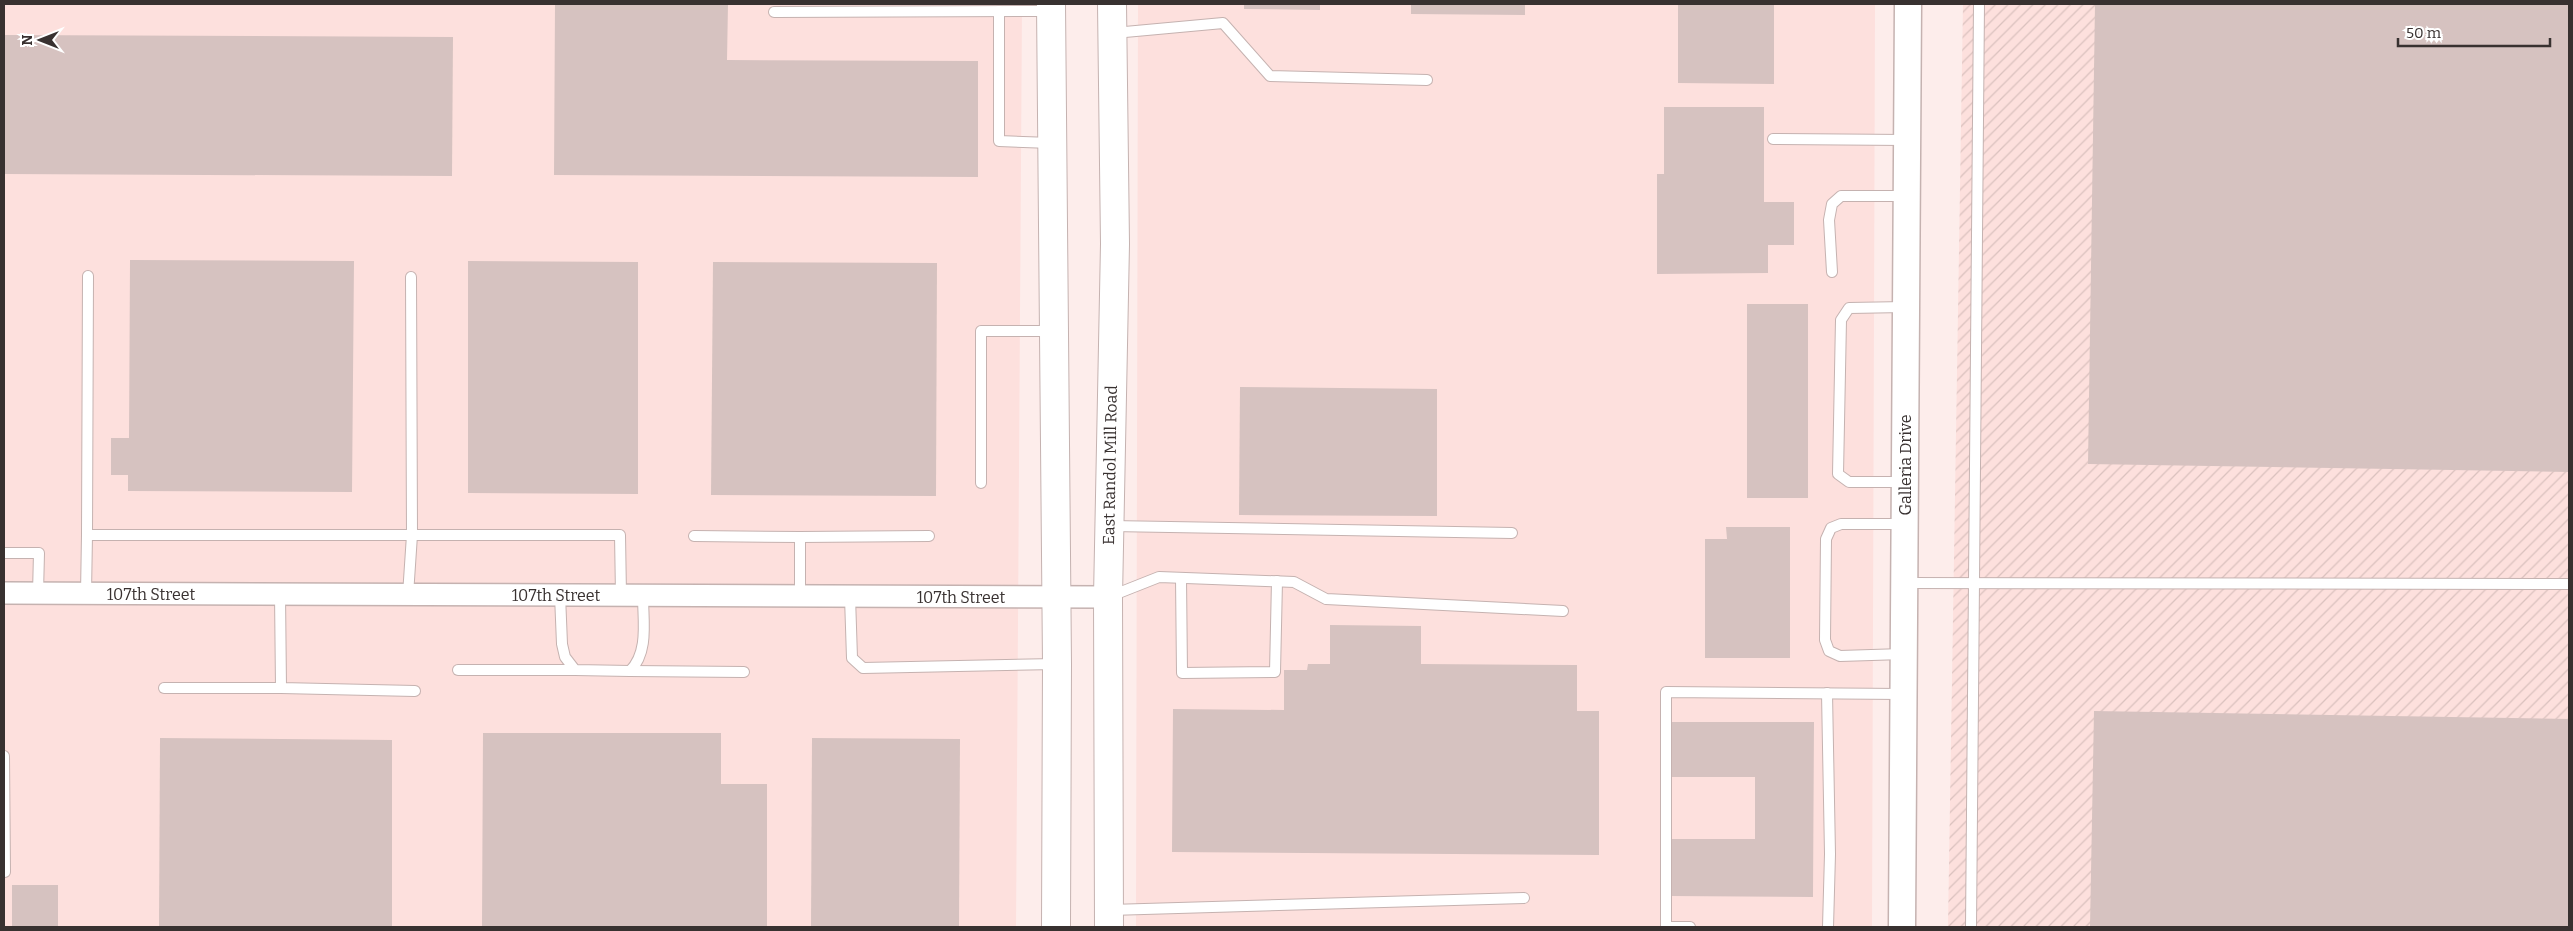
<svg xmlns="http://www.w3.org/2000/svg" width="2573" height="931" viewBox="0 0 2573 931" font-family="Bitter,serif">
<defs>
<pattern id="industrial-furrows" width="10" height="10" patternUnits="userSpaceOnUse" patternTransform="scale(1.25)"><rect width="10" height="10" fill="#fde0dd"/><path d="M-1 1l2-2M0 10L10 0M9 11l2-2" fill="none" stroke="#dac1be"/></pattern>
</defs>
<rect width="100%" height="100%" fill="#fdedeb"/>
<g fill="#fde0dd">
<polygon points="4,4 1022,4 1016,927 4,927"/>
<polygon points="1138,4 1875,4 1872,927 1136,927"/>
</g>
<polygon fill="url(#industrial-furrows)" points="1963,4 2569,4 2569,927 1948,927"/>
<g fill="#d6c2c0">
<polygon points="555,4 728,4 727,60 978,61 978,177 554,175"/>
<polygon points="1244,4 1320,4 1320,10 1244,9"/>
<polygon points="1411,4 1525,4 1525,15 1411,14"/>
<polygon points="1678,4 1774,4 1774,84 1678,83"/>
<polygon points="2095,4 2569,4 2569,472 2088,464"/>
<polygon points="4,35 453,37 452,176 4,174"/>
<polygon points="1664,107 1764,107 1764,202 1794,202 1794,245 1768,245 1768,273 1657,274 1657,174 1664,174"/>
<polygon points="130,260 354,261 352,492 128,491 128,475 111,475 111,438 129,438"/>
<polygon points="468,261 638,262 638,494 468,493"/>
<polygon points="713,262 937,263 936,496 711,495"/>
<rect x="1747" y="304" width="61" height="194"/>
<polygon points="1240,387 1437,389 1437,516 1239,515"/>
<polygon points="1726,527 1790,527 1790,658 1705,658 1705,539 1727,539"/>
<polygon points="1330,625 1421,626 1421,664 1577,665 1577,711 1599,711 1599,855 1172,852 1173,709 1284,710 1284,670 1307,670 1308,664 1330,664"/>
<polygon points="2094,711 2569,719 2569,927 2090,927"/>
<polygon points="1671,722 1814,722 1813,897 1670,896 1670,839 1755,839 1755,777 1671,777"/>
<polygon points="483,733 721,733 721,784 767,784 767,927 482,927"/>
<polygon points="160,738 392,740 392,927 159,927"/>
<polygon points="812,738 960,739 959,927 811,927"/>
<rect x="12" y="885" width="46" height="42"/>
</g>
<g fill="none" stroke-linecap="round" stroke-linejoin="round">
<g stroke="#c5b2b0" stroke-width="12">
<g id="service">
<polyline points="999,11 999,141 1051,143"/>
<polyline points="774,12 1050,11"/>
<polyline points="1114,33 1223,23 1270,76 1427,80"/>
<polyline points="1773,139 1906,140"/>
<polyline points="1832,272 1829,220 1832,204 1841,196 1906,196"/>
<polyline points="1904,482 1849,482 1838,474 1841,320 1849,308 1905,307"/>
<polyline points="981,483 981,331 1052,331"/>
<polyline points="1111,526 1512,533"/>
<polyline points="87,535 88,276"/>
<polyline points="694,536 800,537 800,596"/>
<polyline points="800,537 929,536"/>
<polyline points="4,553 39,553 38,593"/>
<polyline points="1181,578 1182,673 1275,672 1277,581"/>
<polyline points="1905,583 2569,584"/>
<polyline points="86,593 87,535 620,535 621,595"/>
<polyline points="280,594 281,688 415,691"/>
<polyline points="408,595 412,535 411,277"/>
<path d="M560,595L562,644L565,657L575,670L630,671C649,652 643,621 643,596"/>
<polyline points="1111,596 1159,577 1294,582 1326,599 1563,611"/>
<polyline points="850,597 852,658 863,668 1056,664"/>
<polyline points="1903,654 1840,656 1829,651 1825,640 1826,539 1831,528 1841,524 1904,524"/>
<polyline points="458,670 575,670"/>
<polyline points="630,671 744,672"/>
<polyline points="164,688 281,688"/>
<polyline points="1827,693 1830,854 1828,927"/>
<polyline points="4,756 5,872"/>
<polyline points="1110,910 1524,898"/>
<polyline points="1666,927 1666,692 1902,694"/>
<polyline points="1666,927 1690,927"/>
<polyline points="1971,927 1979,4"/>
</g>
</g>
<g stroke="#c5b2b0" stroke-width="24">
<polyline id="minor" points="4,593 1108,597"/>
</g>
<g stroke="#c5b2b0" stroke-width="29">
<polyline id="tertiary" points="1902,927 1908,4"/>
</g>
<g stroke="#c5b2b0" stroke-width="30">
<g id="secondary">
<polyline points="1051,4 1057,664 1056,927"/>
<polyline points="1109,927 1108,597 1115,244 1112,4"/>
</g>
</g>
<use href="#service" stroke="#fff" stroke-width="10"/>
<use href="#minor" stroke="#fff" stroke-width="21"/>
<use href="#tertiary" stroke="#fff" stroke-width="26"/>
<use href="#secondary" stroke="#fff" stroke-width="28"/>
</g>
<g text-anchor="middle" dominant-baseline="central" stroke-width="4" stroke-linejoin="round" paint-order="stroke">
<g font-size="16" fill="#383130" stroke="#fff">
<text transform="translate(1110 465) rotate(-89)">East Randol Mill Road</text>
<text transform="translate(1905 465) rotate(-90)">Galleria Drive</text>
<text x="151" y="594">107th Street</text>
<text x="556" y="595">107th Street</text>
<text x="961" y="597">107th Street</text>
</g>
</g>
<rect width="2573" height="931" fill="none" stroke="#383130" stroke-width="10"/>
<g transform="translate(40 40) rotate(270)" stroke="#ffffff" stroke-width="4" paint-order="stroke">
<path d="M0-4L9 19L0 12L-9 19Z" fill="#383130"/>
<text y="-8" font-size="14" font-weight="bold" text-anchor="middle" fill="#383130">N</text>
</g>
<path d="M2398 38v8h152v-8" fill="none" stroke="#383130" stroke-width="2.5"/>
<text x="2406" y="38" font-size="15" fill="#383130" stroke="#ffffff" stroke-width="4" paint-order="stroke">50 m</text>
</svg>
